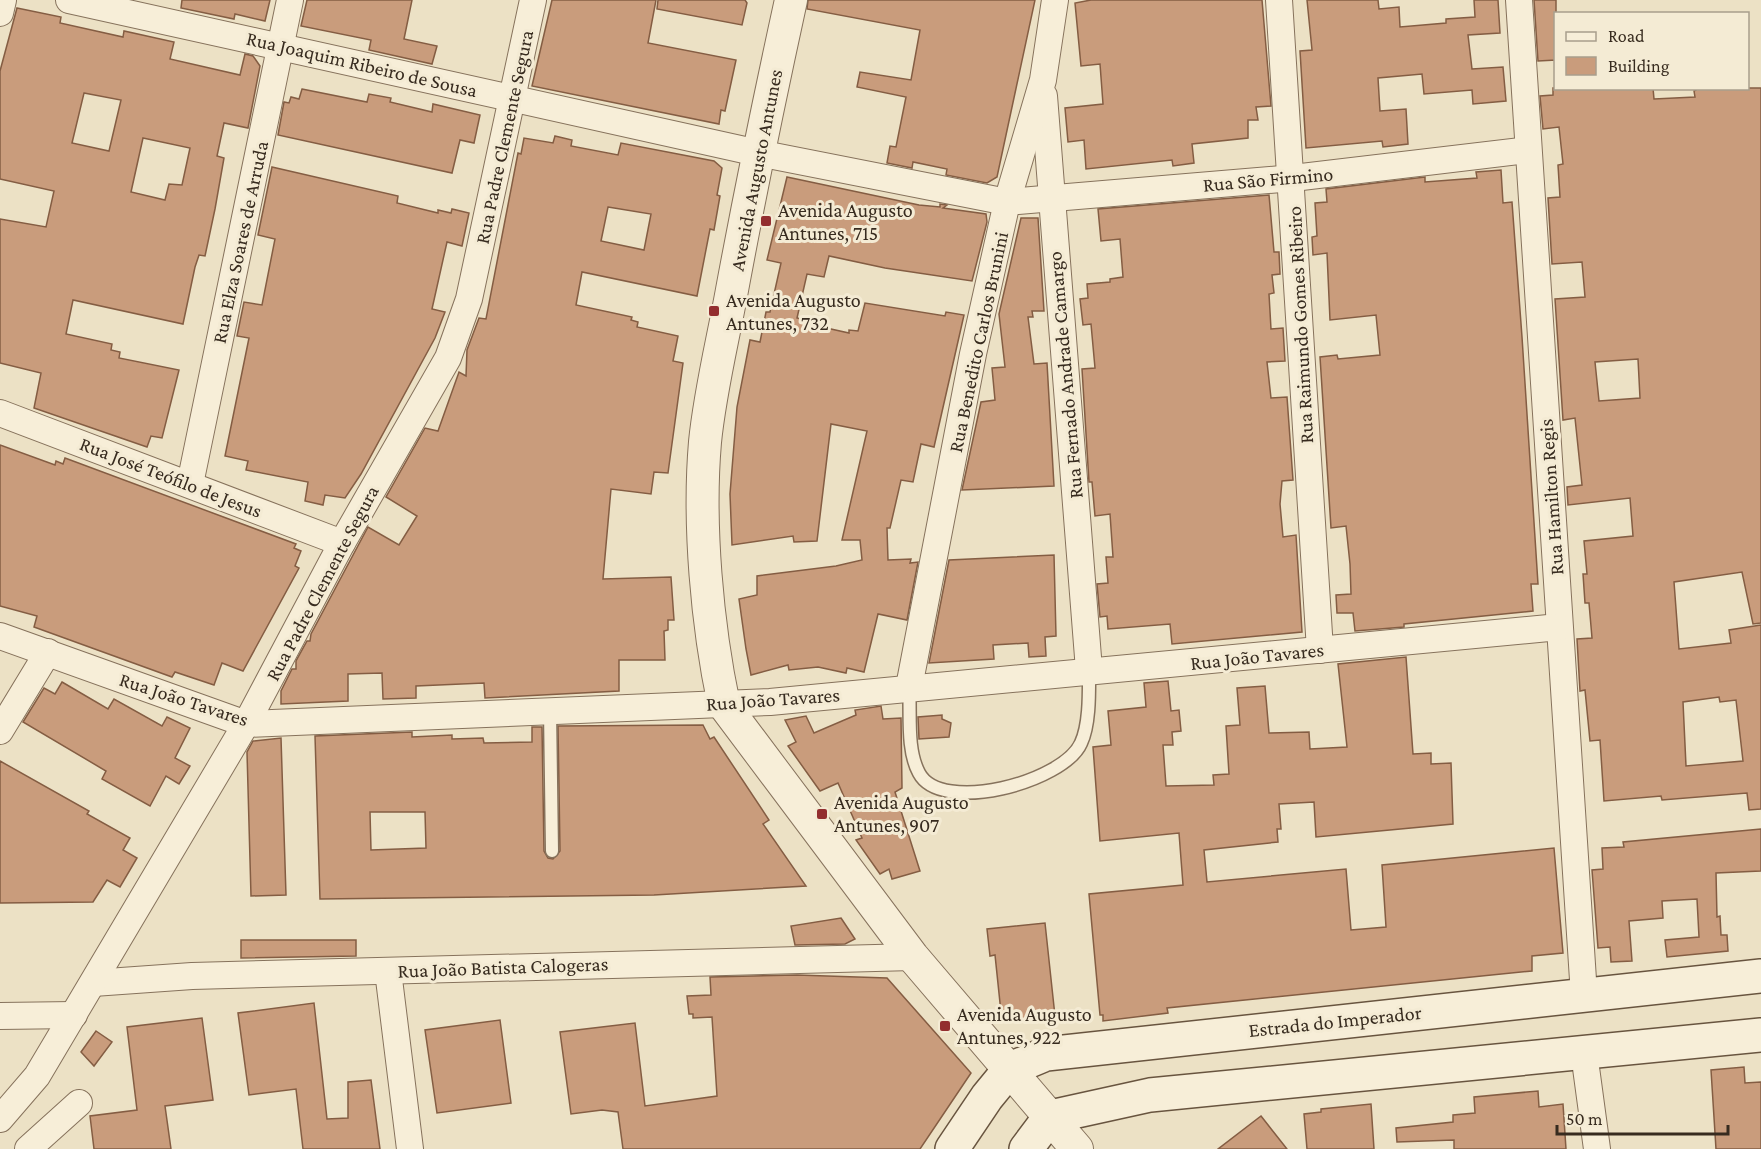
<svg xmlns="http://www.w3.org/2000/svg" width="1761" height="1149" viewBox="0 0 1761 1149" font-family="'Crimson Pro',serif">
<rect width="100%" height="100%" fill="#ece1c5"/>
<g fill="#c99c7c" stroke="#845d43" stroke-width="1.5" fill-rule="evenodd">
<polygon points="182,0 270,0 265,21 235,14 234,19 181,8"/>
<polygon points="307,0 412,0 404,39 437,46 432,64 369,50 371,40 301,26"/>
<polygon points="552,0 656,0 648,43 736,60 725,111 721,110 719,124 532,86"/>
<polygon points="658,0 745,0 747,3 742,25 657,9"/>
<polygon points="808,0 1035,0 997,177 987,183 946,175 947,169 913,162 912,168 887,163 890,146 896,147 906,97 857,87 860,72 911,80 920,30 807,9"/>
<polygon points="1091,0 1262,0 1271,106 1256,107 1258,120 1248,120 1248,138 1192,144 1194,163 1173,166 1172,160 1086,169 1084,140 1068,142 1065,108 1103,104 1100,64 1081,66 1075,3"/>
<polygon points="1307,0 1378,0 1379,9 1399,7 1400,27 1446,23 1446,19 1475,17 1474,0 1498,0 1500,33 1468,35 1472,69 1503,67 1506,101 1473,104 1472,90 1424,94 1422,74 1378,78 1380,111 1406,109 1408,144 1383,147 1382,141 1306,148 1300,51 1312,50"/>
<polygon points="1534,0 1556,0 1556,60 1538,61"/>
<path d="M17,8L61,17L60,23L123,37L124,31L174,42L170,59L240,75L245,54L253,56L260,66L248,128L224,123L217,156L224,158L215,209L205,256L199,255L195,267L183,324L73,300L66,334L112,344L111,350L120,352L119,358L179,370L162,438L151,436L147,447L34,408L41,373L0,363V219L46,227L54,191L0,179V71ZM84,93L121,100L109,151L72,143ZM143,138L190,148L182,185L169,184L165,200L131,192Z"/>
<path d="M1553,88H1653L1654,99L1695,97L1694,91L1699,88H1761V623L1753,624L1742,572L1674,582L1679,649L1731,643L1729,630L1761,625V809L1749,810L1747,793L1662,800L1661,796L1604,801L1600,740L1590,741L1585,690L1580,691L1577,639L1592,638L1589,603H1585L1583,574H1587L1584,541L1633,536L1630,498L1568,505L1567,487L1582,485L1575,418L1563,420L1555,299L1585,297L1582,262L1552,264L1548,198L1560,197L1558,165L1563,164L1559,127L1543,129L1540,96L1553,95ZM1638,359L1640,398L1599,401L1595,362ZM1719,697L1720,702L1736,700L1743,761L1686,766L1683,702Z"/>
<polygon points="302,89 367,102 369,94 391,98 390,102 432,112 433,104 480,115 474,143 460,140 452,173 278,135 284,102 289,103 291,97 299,99"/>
<path d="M555,136L572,140L571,146L618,155L621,143L714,161L722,168L717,195L720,196L714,230L710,229L697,296L582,272L576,305L632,317L631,320L638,322L637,327L678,336L673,361L683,363L668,473L654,472L651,494L611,489L603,579L671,577L674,620H668V630L664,631L665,660H619V691L485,698L484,683L416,686V698L383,699L382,673L348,674V701L281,704V691L292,669H296V661L307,641H310L311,634L368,527L399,545L417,516L386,497L425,428L438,431L459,372L466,376L467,350L479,318L486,319L518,153L521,154L524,138L553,143ZM608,207L651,214L644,250L601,241Z"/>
<polygon points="272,167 398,196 397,203 438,213 438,210 451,213 452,209 469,213 462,246 447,242 432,309 445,312 435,338 361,474 345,498 325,495 323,505 305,501 308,482 246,470 248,461 225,456 249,338 237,336 244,302 262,305 275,239 258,235"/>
<polygon points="1501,170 1503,203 1512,202 1522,337 1538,584 1531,584 1533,611 1404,624 1404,627 1355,631 1353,613 1337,613 1336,595 1351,594 1350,564 1346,526 1331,528 1320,357 1337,355 1338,359 1380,355 1376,315 1330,320 1327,253 1313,255 1312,237 1317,236 1315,203 1327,202 1326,189 1425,177 1425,182 1477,178 1476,172"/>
<polygon points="787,177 919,205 940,207 940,204 947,205 943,208 986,214 987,222 972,281 885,268 829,256 824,277 807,274 797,318 805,320 804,323 849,333 849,330 858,331 865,303 945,316 946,312 964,315 934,447 921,444 913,482 901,480 890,528 887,528 888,560 911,559 910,563 918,562 907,620 878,614 864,672 847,668 846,673 818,667 789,670 788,665 751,675 746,649 739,599 757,595 757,576 836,566 862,560 860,540 842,540 867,431 831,424 817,541 794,542 793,536 732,545 730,494 737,407 750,340 760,342 766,312 770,312 781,263 767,260"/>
<polygon points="1269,195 1274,252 1279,252 1280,274 1272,275 1274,293 1269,294 1271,329 1283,328 1285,361 1267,362 1271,398 1287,397 1293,480 1282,481 1280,504 1283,537 1296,535 1302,632 1172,644 1170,624 1108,629 1107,616 1100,617 1097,584 1108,583 1106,557 1113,557 1110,514 1095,516 1092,482 1089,482 1082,369 1095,368 1091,324 1083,325 1080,299 1088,298 1087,284 1110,282 1110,279 1123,277 1120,239 1101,241 1098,209"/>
<polygon points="1021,218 1038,218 1044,311 1032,311 1033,317 1028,317 1034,364 1047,363 1054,486 962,490 981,402 995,400 992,368 1005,367 999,314"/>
<polygon points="0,445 55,465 56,461 63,464 65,458 296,544 294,548 301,551 295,566 299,568 243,671 222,663 214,685 175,672 172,677 34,627 37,616 0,606"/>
<polygon points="1054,555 1056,636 1045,637 1046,656 1029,657 1028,643 993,645 994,659 929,663 949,560"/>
<polygon points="1406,657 1413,754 1431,753 1431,764 1451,763 1453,824 1316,837 1314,802 1279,804 1281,829 1277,829 1278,842 1204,850 1207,882 1346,869 1351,930 1386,927 1382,865 1554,848 1563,953 1532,956 1532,971 1167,1008 1168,1013 1103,1021 1103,1015 1100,1015 1089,894 1183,885 1179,833 1100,841 1093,747 1111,745 1108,711 1146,707 1144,683 1168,681 1171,711 1179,710 1181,731 1172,732 1173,745 1163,745 1166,786 1214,785 1213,775 1229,774 1226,726 1240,725 1237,688 1265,686 1269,733 1309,732 1310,749 1347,747 1338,664"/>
<polygon points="62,682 108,709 114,699 162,726 167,717 190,728 175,758 190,766 179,784 166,776 150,806 102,779 106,771 23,722 44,688 55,694"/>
<polygon points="881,706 883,719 901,718 902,788 895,792 920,871 892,879 889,869 880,874 856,840 862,838 838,783 820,791 788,746 796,742 785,720 806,716 814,733 856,715 855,710"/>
<polygon points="942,715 942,719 951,723 949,737 919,739 918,717"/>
<path d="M703,725L710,739L714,737L769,820L763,824L806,886L654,895L320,899L315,736L412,732V737L452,735V739L483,738L484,743L532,742V727H542L544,851L548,858L553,859L560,851L558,726ZM370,812H425L426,848L371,850Z"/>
<polygon points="281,738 286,895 251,896 247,752 253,741"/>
<polygon points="0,761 89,811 87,814 130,838 123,850 137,858 120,887 107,880 93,902 0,903"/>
<polygon points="1761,829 1761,871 1716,873 1717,917 1720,916 1721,935 1727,935 1728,951 1667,957 1665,940 1699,937 1697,899 1662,901 1663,918 1629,921 1632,961 1611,962 1610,947 1598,948 1592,870 1603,869 1602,848 1624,847 1623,842"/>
<polygon points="841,918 855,939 845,944 795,945 791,926"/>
<polygon points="1045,923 1055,1016 1002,1022 995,955 990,956 987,929"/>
<polygon points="241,940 356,940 356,956 241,958"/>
<polygon points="797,975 887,978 971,1073 920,1149 623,1149 618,1112 602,1110 571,1114 560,1032 635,1023 645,1106 717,1096 712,1017 693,1018 693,1014 689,1014 687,996 711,995 710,977"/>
<polygon points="314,1003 327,1119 348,1118 348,1082 371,1080 380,1149 303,1149 296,1089 249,1095 238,1013"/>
<polygon points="202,1018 213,1100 165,1106 171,1149 94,1149 90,1116 137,1110 127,1027"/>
<polygon points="500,1020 511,1103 437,1113 425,1030"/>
<polygon points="96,1031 112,1042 94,1066 81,1052"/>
<polygon points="1744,1067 1745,1083 1761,1082 1761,1149 1716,1149 1711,1070"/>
<polygon points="1538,1091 1539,1107 1563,1104 1566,1149 1454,1149 1454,1140 1397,1142 1396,1128 1453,1122 1453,1115 1475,1113 1474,1097"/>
<polygon points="1371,1104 1374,1149 1307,1149 1304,1114 1321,1112 1321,1109"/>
<polygon points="1261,1116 1287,1149 1218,1149"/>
</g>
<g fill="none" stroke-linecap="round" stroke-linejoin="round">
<g stroke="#86725c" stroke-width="15">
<g id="service">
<path d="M909,687C911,713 906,749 919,773C941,815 1064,782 1081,743C1090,724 1089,691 1089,670"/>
<polyline points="550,710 552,851"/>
</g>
</g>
<g stroke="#86725c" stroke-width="28">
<g id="minor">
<polyline points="69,0 758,153 1007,202 1293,178 1528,150"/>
<polyline points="1279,0 1320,650"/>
<polyline points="1519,0 1584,995"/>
<polyline points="0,13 3,0"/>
<polyline points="1044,96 1089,670"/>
<polyline points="0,413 342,543"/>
<polyline points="190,484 290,0"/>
<polyline points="0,636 246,724 770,702 1559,627"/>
<polyline points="909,687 973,354 1007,202 1043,80 1055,0"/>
<polyline points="0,731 48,652"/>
<polyline points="388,971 410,1149"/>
<polyline points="93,983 192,976 913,957"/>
<polyline points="0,1016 74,1015"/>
<polyline points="1584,1053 1597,1149"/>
<polyline points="0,1119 37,1076 246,724 342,543 448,358 469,299 533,0"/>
<polyline points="28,1149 79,1103"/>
</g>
</g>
<g stroke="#86725c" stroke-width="34">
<path id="tertiary" d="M791,0C770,96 750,193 732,290C723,340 710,391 705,442C698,524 707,625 724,705L913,957L1077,1149"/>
</g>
<g stroke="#68543f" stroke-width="36">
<g id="secondary">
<polyline points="952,1149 987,1097 1010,1069 1046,1054 1761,976"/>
<polyline points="1026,1149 1050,1117 1150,1095 1761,1035"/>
</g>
</g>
<use href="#service" stroke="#f7eed8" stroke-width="12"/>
<use href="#minor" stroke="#f7eed8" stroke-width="26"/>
<use href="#tertiary" stroke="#f7eed8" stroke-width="32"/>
<use href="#secondary" stroke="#f7eed8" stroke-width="33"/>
</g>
<g fill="#932e2f" stroke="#f4ebd4" stroke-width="2">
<rect x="760" y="215" width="12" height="12" rx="3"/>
<rect x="708" y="305" width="12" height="12" rx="3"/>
<rect x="816" y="808" width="12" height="12" rx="3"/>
<rect x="939" y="1020" width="12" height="12" rx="3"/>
</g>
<g text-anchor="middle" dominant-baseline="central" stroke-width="6" stroke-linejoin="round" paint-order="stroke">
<g font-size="20" fill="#372b1f" stroke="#f4ebd4">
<text transform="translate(362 64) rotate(13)">Rua Joaquim Ribeiro de Sousa</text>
<text transform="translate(504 137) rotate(-78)">Rua Padre Clemente Segura</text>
<text transform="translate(756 170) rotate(-79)">Avenida Augusto Antunes</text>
<text transform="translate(1268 179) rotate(-5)">Rua São Firmino</text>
<text transform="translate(240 242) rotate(-78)">Rua Elza Soares de Arruda</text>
<text transform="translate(1300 325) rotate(-93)">Rua Raimundo Gomes Ribeiro</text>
<text transform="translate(978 342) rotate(-78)">Rua Benedito Carlos Brunini</text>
<text transform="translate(1065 375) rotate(-95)">Rua Fernado Andrade Camargo</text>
<text transform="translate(171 477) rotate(21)">Rua José Teófilo de Jesus</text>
<text transform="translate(1551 497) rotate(-94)">Rua Hamilton Regis</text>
<text transform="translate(322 583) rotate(-62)">Rua Padre Clemente Segura</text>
<text transform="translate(1257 656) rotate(-6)">Rua João Tavares</text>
<text transform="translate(184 699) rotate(18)">Rua João Tavares</text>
<text transform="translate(773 699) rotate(-4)">Rua João Tavares</text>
<text transform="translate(503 967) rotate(-2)">Rua João Batista Calogeras</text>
<text transform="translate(1335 1021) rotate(-6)">Estrada do Imperador</text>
</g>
<g font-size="20" fill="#372b1f" stroke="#f4ebd4" text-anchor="start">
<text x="778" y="210">Avenida Augusto<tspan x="778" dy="23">Antunes, 715</tspan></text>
<text x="726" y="300">Avenida Augusto<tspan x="726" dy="23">Antunes, 732</tspan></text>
<text x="834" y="802">Avenida Augusto<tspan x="834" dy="23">Antunes, 907</tspan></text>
<text x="957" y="1014">Avenida Augusto<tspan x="957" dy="23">Antunes, 922</tspan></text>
</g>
</g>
<rect x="1554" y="12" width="195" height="78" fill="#f4ebd4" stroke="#a89e8c" stroke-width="1.5"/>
<rect x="1566" y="32" width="30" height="9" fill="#f7eed8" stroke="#a89e8c" stroke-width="1.5"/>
<text x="1608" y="42" font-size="18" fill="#372b1f">Road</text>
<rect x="1566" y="57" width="30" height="18" fill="#c99c7c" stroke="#a89e8c" stroke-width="1.5"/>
<text x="1608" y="72" font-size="18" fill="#372b1f">Building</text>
<path d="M1557 1125v9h171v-9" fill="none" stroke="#372b1f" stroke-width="3"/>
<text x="1566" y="1125" font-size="18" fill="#372b1f" stroke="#f4ebd4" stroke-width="4.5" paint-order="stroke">50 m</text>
</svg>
